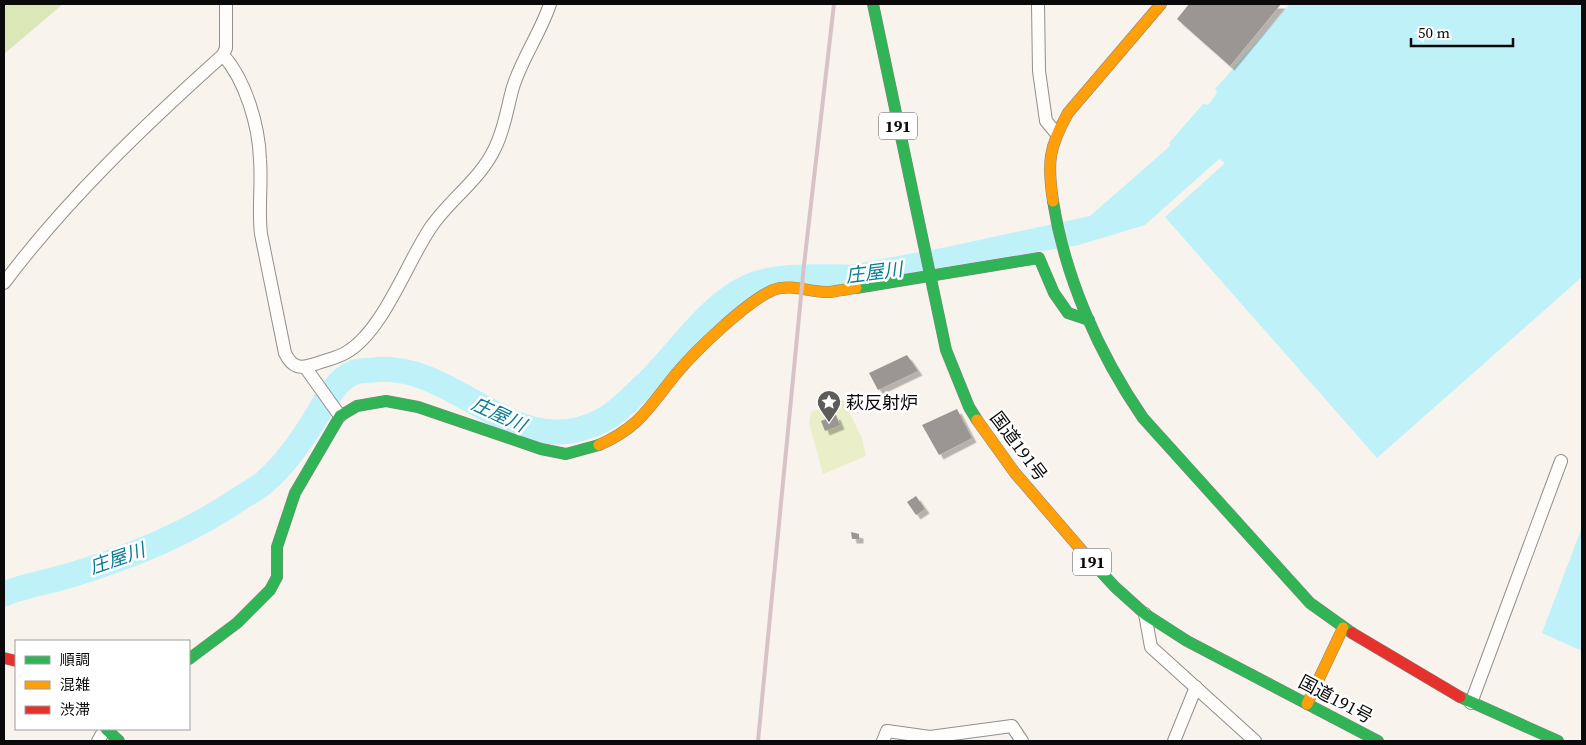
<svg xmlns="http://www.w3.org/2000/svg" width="1586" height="745" viewBox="0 0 1586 745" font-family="'Source Serif 4','Noto Sans JP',serif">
<defs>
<filter id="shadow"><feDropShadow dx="4.5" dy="4.5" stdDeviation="0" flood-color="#0004"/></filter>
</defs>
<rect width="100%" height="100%" fill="#f9f3ed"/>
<polygon fill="#eaefca" points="843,400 862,438 866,456 823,474 809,423 811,412"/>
<polygon fill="#dce7b7" points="4,4 63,4 4,54"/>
<g fill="#bff2f8">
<polygon points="1290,4 1582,4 1582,277 1377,458 1165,217 1225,163 1219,159 1145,225 1079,245 892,276 812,282 811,272 947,247 1090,216 1170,146 1169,143 1203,104 1208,105 1217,93 1215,89"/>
<polygon points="1582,527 1582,651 1542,633"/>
</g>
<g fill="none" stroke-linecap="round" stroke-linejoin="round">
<path stroke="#bff2f8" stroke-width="25" d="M4,594C25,585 49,582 71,575C131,557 190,533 242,497C250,492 260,487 267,480C285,464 300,443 313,422C324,405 334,381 353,373C358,370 367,371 373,370C455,360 515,466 601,421C619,412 632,396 647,383C678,353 708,305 748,287C776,274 815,277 846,277"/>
</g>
<g fill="#9b9693" filter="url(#shadow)">
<polygon points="1189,4 1281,4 1230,66 1177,19"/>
<polygon points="907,355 918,371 878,390 869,373"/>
<polygon points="957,409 972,438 939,455 922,425"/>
<polygon points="836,415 840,425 825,431 821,421"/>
<polygon points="916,496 925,509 916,515 907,502"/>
<polygon points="851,532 859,534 859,539 852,539"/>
</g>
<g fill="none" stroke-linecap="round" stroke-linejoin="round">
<g stroke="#928f8c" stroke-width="14">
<g id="street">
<polyline points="1038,4 1039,71 1046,121 1056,133"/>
<path d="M223,55C246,81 259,126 260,160C262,185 258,209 261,234L285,353C292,368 300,369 315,364C325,360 338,358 347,352C383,331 407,262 431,227C450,199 480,180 495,148C505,128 507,108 513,87C522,58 541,32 550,4"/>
<path d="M4,283C67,199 145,125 223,55L226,48V4"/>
<polyline points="305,367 340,416"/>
<polyline points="1145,614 1151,647 1255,741"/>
<polyline points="1471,703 1561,461"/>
<polyline points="98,741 105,729"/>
<polyline points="883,741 887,731 930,737 1012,726 1022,741"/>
<polyline points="1174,741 1196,687"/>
</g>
</g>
<g stroke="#888683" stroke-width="12">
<g id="fast">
<polyline points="873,4 946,350 969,407 977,420"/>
<path d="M1053,201C1065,278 1099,354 1143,418L1310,603L1352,633"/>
<polyline points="856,288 1039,258 1054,293 1068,313 1089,320"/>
<polyline points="1090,560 1115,587 1145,614 1187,641 1378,741"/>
<polyline points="189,659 237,623 270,590 277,577 277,547 295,493 340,416 357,406 386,401 418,407 541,449 566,454 599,445"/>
<polyline points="1460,697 1558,741"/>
<polyline points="106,729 119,741"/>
</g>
</g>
<g stroke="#888683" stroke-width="12">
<g id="slow">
<path d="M1053,201C1047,162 1049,147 1068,113L1161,4"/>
<polyline points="977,420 1015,473 1090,560"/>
<path d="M599,445C640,427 649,407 676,374C695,351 746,302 773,290C791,283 812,293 830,292C838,291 847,289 856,288"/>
<polyline points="1307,704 1343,628"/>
</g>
</g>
<g stroke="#888683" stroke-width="12">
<g id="jam">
<polyline points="1352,633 1460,697"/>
<polyline points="4,658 16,661"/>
</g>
</g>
<use href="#street" stroke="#fefdfc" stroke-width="12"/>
<use href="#fast" stroke="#30b455" stroke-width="11"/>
<use href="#slow" stroke="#ff9f0a" stroke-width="11"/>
<use href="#jam" stroke="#e5322d" stroke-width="11"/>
<polyline stroke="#d7c2c7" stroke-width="4" points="758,741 804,265 834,4"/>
</g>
<defs>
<g id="sight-pin" transform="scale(1.25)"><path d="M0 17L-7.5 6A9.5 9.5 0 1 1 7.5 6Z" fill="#5e5c59" stroke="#fff"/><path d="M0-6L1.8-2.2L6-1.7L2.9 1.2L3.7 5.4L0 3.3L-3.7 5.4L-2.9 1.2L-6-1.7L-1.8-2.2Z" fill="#fff"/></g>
</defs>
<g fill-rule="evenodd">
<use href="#sight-pin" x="829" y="402"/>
</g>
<g text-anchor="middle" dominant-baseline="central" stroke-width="5" stroke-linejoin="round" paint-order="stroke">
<g fill="#fff" stroke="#545454" stroke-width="1">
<rect x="879" y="112.5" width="38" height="27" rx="4"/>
<rect x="1073" y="548.5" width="38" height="27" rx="4"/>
</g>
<g font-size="16" font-weight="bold" fill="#0a0a0a">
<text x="898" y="126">191</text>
<text x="1092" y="562">191</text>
</g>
<g font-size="18" fill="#0a0a0a" stroke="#fff" text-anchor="start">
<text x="846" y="402">萩反射炉</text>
</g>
<g font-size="18" fill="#0a0a0a" stroke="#fff">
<text transform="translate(1019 446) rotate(53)">国道191号</text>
<text transform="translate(1336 699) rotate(28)">国道191号</text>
</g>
<g font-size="19" font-style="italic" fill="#0b7c96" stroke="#fff">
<text transform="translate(874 272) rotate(-7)">庄屋川</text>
<text transform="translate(499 414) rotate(25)">庄屋川</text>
<text transform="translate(117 558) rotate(-19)">庄屋川</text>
</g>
</g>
<rect width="1586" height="745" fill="none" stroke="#0a0a0a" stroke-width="10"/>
<rect x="15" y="640" width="175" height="90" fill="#ffffff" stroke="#9d9d9d"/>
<rect x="25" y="656" width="25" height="8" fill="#30b455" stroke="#9d9d9d"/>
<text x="60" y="665" font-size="15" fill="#0a0a0a">順調</text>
<rect x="25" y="681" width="25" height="8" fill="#ff9f0a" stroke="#9d9d9d"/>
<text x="60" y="690" font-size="15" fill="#0a0a0a">混雑</text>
<rect x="25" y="706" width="25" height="8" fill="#e5322d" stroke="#9d9d9d"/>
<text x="60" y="715" font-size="15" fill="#0a0a0a">渋滞</text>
<path d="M1411 38v8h102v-8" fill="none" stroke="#0a0a0a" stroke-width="2.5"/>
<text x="1418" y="38" font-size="15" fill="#0a0a0a" stroke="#ffffff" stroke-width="4" paint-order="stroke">50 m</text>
</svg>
